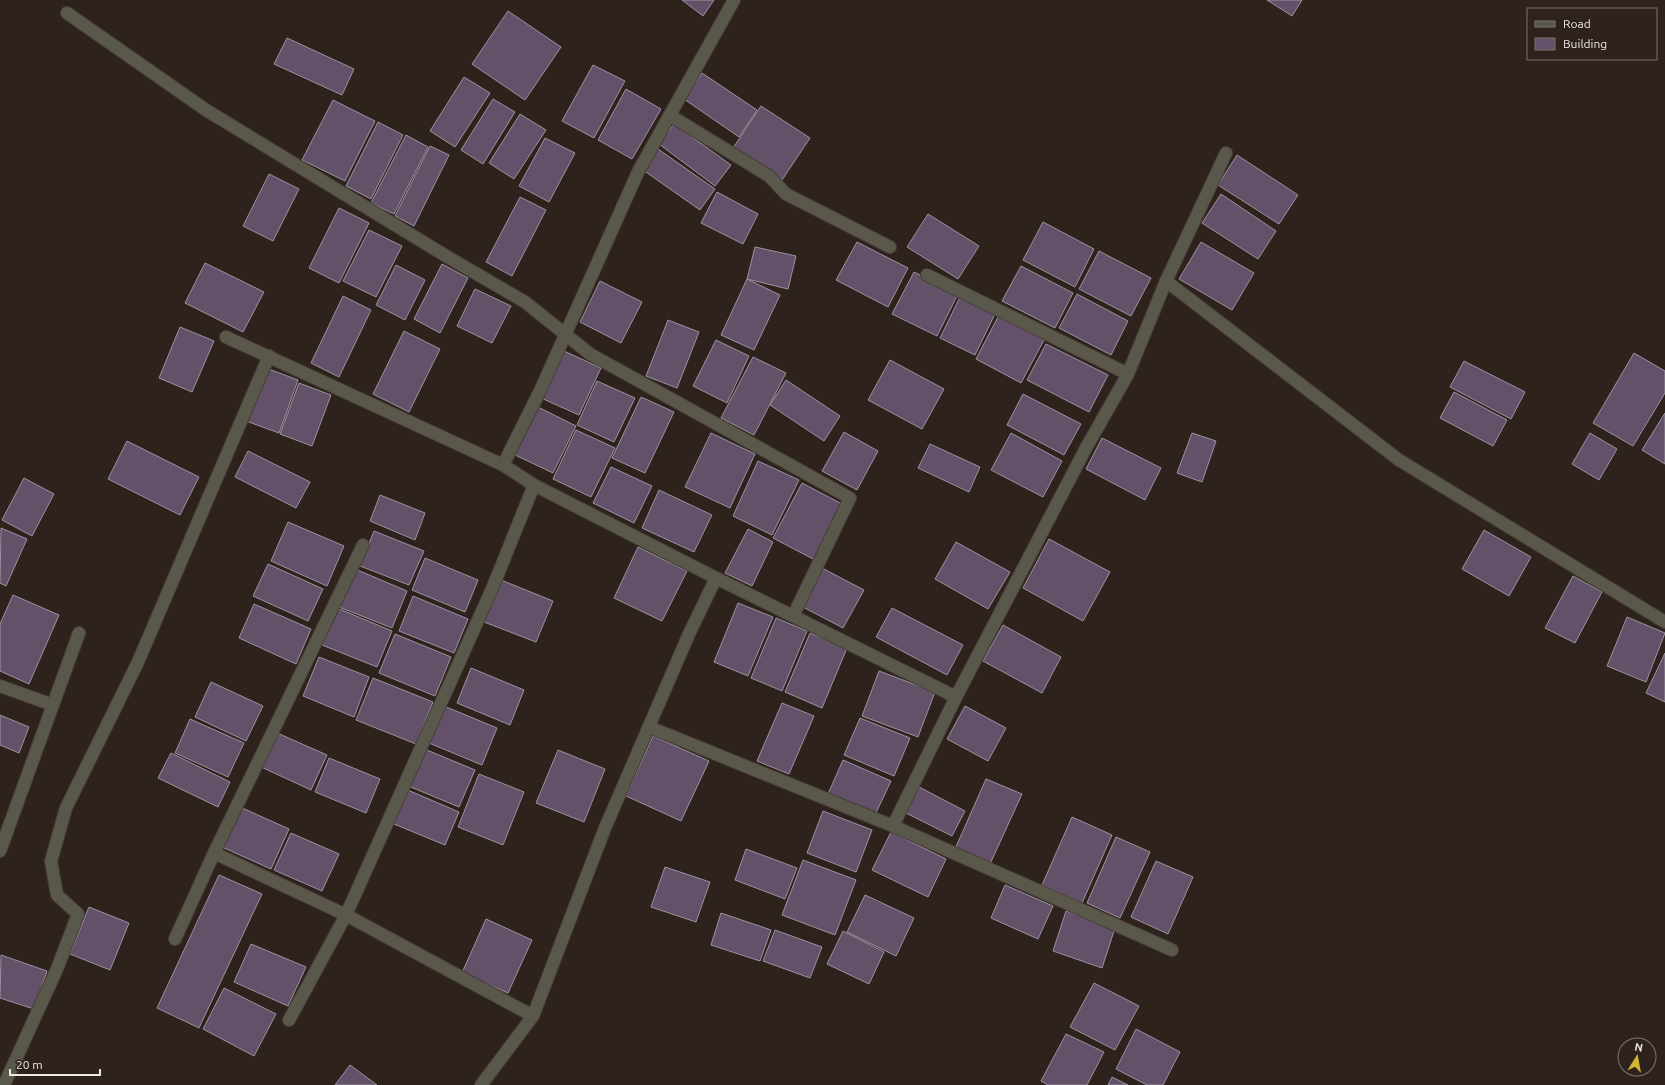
<svg xmlns="http://www.w3.org/2000/svg" width="1665" height="1085" viewBox="0 0 1665 1085" font-family="Ubuntu,sans-serif">
<rect width="100%" height="100%" fill="#2e221d"/>
<g fill="#625169" stroke="#9c93a0">
<polygon points="682,0 714,0 703,16"/>
<polygon points="1267,0 1302,0 1292,16"/>
<polygon points="508,11 561,47 525,100 472,64"/>
<polygon points="287,38 354,69 342,95 274,64"/>
<polygon points="593,65 625,81 594,138 562,121"/>
<polygon points="702,73 757,110 739,137 684,99"/>
<polygon points="464,77 490,93 455,147 430,131"/>
<polygon points="626,89 661,109 632,159 598,140"/>
<polygon points="493,99 515,112 483,164 461,150"/>
<polygon points="333,100 375,121 345,181 302,160"/>
<polygon points="761,106 810,138 782,180 733,148"/>
<polygon points="520,114 546,130 514,179 489,163"/>
<polygon points="378,122 403,135 371,199 346,186"/>
<polygon points="674,124 731,165 715,186 659,144"/>
<polygon points="406,135 428,147 394,214 371,203"/>
<polygon points="545,138 575,153 549,202 519,186"/>
<polygon points="430,146 449,155 414,226 395,216"/>
<polygon points="658,149 715,189 700,210 643,170"/>
<polygon points="1237,155 1298,195 1279,224 1218,185"/>
<polygon points="269,174 299,189 273,241 243,226"/>
<polygon points="717,192 758,214 743,244 701,223"/>
<polygon points="1221,194 1276,231 1258,259 1202,223"/>
<polygon points="520,197 546,210 512,276 486,262"/>
<polygon points="339,208 369,223 339,283 309,268"/>
<polygon points="928,214 979,246 958,279 907,247"/>
<polygon points="1043,222 1094,249 1075,287 1023,260"/>
<polygon points="369,230 402,246 376,297 343,281"/>
<polygon points="857,242 908,268 888,307 836,280"/>
<polygon points="1201,242 1254,273 1232,310 1179,279"/>
<polygon points="755,247 796,256 788,289 747,279"/>
<polygon points="1099,251 1151,278 1131,316 1079,289"/>
<polygon points="205,263 264,292 243,332 185,303"/>
<polygon points="442,264 468,278 440,333 414,319"/>
<polygon points="396,265 425,280 405,320 376,305"/>
<polygon points="1021,266 1073,293 1055,328 1002,301"/>
<polygon points="914,272 958,294 937,336 892,314"/>
<polygon points="747,279 780,295 754,350 721,335"/>
<polygon points="600,281 642,302 621,343 580,322"/>
<polygon points="475,289 511,306 492,343 457,326"/>
<polygon points="1077,294 1128,321 1111,355 1059,328"/>
<polygon points="343,296 371,310 339,377 311,363"/>
<polygon points="960,297 995,314 975,355 940,338"/>
<polygon points="998,317 1044,340 1021,383 976,359"/>
<polygon points="668,320 699,332 677,388 646,376"/>
<polygon points="180,327 214,341 192,392 159,378"/>
<polygon points="404,331 440,349 409,412 373,394"/>
<polygon points="716,340 749,356 727,403 693,386"/>
<polygon points="1046,344 1108,375 1089,412 1027,380"/>
<polygon points="564,351 601,368 579,415 541,398"/>
<polygon points="1634,353 1665,371 1665,393 1633,446 1593,423"/>
<polygon points="753,357 786,373 754,435 721,418"/>
<polygon points="890,360 944,389 922,429 868,400"/>
<polygon points="1464,361 1525,392 1511,419 1450,387"/>
<polygon points="266,368 298,380 279,433 246,421"/>
<polygon points="786,380 840,416 824,441 770,405"/>
<polygon points="597,381 635,398 614,442 577,425"/>
<polygon points="299,383 331,395 312,446 280,434"/>
<polygon points="1454,392 1507,420 1493,446 1440,418"/>
<polygon points="1023,394 1081,424 1064,455 1007,425"/>
<polygon points="641,397 674,412 645,473 612,458"/>
<polygon points="538,407 576,426 553,473 515,455"/>
<polygon points="1665,413 1665,464 1642,450"/>
<polygon points="576,430 615,448 591,497 553,479"/>
<polygon points="844,432 878,451 857,490 822,471"/>
<polygon points="711,433 755,454 730,508 685,487"/>
<polygon points="1011,433 1062,461 1043,497 991,470"/>
<polygon points="1192,433 1216,441 1202,482 1177,473"/>
<polygon points="1590,433 1617,449 1599,480 1572,464"/>
<polygon points="1102,438 1161,468 1145,500 1086,469"/>
<polygon points="127,441 199,477 180,515 108,479"/>
<polygon points="930,444 980,467 969,492 918,468"/>
<polygon points="248,451 310,482 296,508 235,477"/>
<polygon points="758,461 799,480 772,535 733,516"/>
<polygon points="611,467 652,486 634,523 593,503"/>
<polygon points="24,478 54,494 32,536 2,520"/>
<polygon points="802,483 844,505 815,560 773,538"/>
<polygon points="659,490 712,515 694,552 642,528"/>
<polygon points="380,495 425,513 415,540 370,521"/>
<polygon points="288,522 344,546 327,586 271,561"/>
<polygon points="1,528 27,539 6,586 0,583"/>
<polygon points="748,529 773,542 752,586 725,573"/>
<polygon points="1484,530 1531,557 1509,596 1462,569"/>
<polygon points="374,531 424,551 409,585 360,566"/>
<polygon points="1049,539 1110,572 1083,621 1023,588"/>
<polygon points="956,542 1010,572 988,609 935,579"/>
<polygon points="638,547 687,571 662,621 614,598"/>
<polygon points="425,558 478,580 465,612 412,590"/>
<polygon points="268,564 323,589 308,621 253,596"/>
<polygon points="822,568 864,590 843,628 801,606"/>
<polygon points="355,569 407,591 392,628 339,607"/>
<polygon points="1573,576 1602,592 1575,643 1545,628"/>
<polygon points="501,580 553,601 536,642 484,622"/>
<polygon points="13,595 59,615 29,684 0,671 0,624"/>
<polygon points="413,596 468,619 454,653 399,631"/>
<polygon points="738,603 773,617 748,676 714,662"/>
<polygon points="254,604 311,629 296,664 239,638"/>
<polygon points="337,608 392,631 377,667 322,645"/>
<polygon points="892,608 963,645 947,675 876,637"/>
<polygon points="1627,617 1665,633 1646,682 1607,666"/>
<polygon points="776,618 807,631 782,691 751,678"/>
<polygon points="1003,625 1061,657 1042,693 983,661"/>
<polygon points="810,633 847,648 822,708 785,692"/>
<polygon points="395,634 451,657 435,696 379,673"/>
<polygon points="1665,653 1665,702 1646,693"/>
<polygon points="319,657 369,677 354,717 303,696"/>
<polygon points="471,668 524,690 510,725 457,703"/>
<polygon points="879,671 935,692 918,737 862,716"/>
<polygon points="373,678 433,702 416,744 356,720"/>
<polygon points="211,682 263,706 246,741 195,717"/>
<polygon points="782,703 814,716 789,774 757,761"/>
<polygon points="444,706 497,728 482,765 429,743"/>
<polygon points="965,706 1006,728 988,761 947,739"/>
<polygon points="0,715 29,727 19,753 0,745"/>
<polygon points="860,718 910,738 894,776 844,755"/>
<polygon points="190,719 244,743 228,777 175,753"/>
<polygon points="275,732 327,755 311,790 259,766"/>
<polygon points="653,736 709,761 681,821 626,796"/>
<polygon points="422,748 475,770 459,807 406,785"/>
<polygon points="558,750 605,769 584,822 536,803"/>
<polygon points="171,753 230,782 218,807 158,778"/>
<polygon points="329,758 380,779 366,813 315,792"/>
<polygon points="843,760 891,781 875,815 828,794"/>
<polygon points="479,774 524,792 503,845 458,827"/>
<polygon points="986,779 1022,794 990,864 955,849"/>
<polygon points="919,787 965,811 952,836 906,813"/>
<polygon points="403,788 459,812 445,845 389,822"/>
<polygon points="240,807 289,829 271,869 222,847"/>
<polygon points="823,811 872,830 856,872 807,853"/>
<polygon points="1072,817 1112,835 1082,903 1042,885"/>
<polygon points="891,832 946,859 928,897 872,870"/>
<polygon points="291,833 339,854 322,891 274,870"/>
<polygon points="1116,837 1150,852 1120,918 1087,903"/>
<polygon points="746,849 797,868 785,899 735,880"/>
<polygon points="803,860 856,880 835,935 782,915"/>
<polygon points="1156,861 1193,877 1168,934 1131,917"/>
<polygon points="665,867 710,882 696,922 651,907"/>
<polygon points="219,875 262,894 199,1028 157,1008"/>
<polygon points="1005,885 1053,906 1038,939 991,918"/>
<polygon points="865,895 914,918 896,956 847,932"/>
<polygon points="89,907 129,923 110,970 70,954"/>
<polygon points="1066,911 1115,928 1102,968 1053,951"/>
<polygon points="721,913 771,930 760,961 711,945"/>
<polygon points="486,919 532,940 508,993 462,973"/>
<polygon points="775,930 822,947 810,978 763,961"/>
<polygon points="843,931 884,952 869,984 827,964"/>
<polygon points="251,944 306,967 288,1006 234,982"/>
<polygon points="1,955 47,971 34,1009 0,998"/>
<polygon points="1094,983 1139,1006 1115,1050 1070,1027"/>
<polygon points="224,988 276,1014 254,1056 203,1029"/>
<polygon points="1136,1029 1180,1052 1163,1085 1147,1085 1116,1069"/>
<polygon points="1066,1034 1104,1052 1087,1085 1048,1085 1041,1081"/>
<polygon points="350,1065 377,1085 335,1085"/>
<polygon points="1112,1077 1128,1085 1108,1085"/>
</g>
<g fill="none" stroke-linecap="round" stroke-linejoin="round">
<g stroke="#493e39" stroke-width="14">
<g id="minor">
<polyline points="67,13 206,110 446,256 525,302 590,354 850,498 793,616"/>
<polyline points="671,116 769,176 786,194 890,247"/>
<polyline points="927,275 1128,374"/>
<polyline points="1166,281 1399,460 1665,622"/>
<polyline points="226,337 503,465 534,485 716,578 689,634 605,828 533,1016 481,1085"/>
<polyline points="503,465 540,391 638,172 734,0"/>
<polyline points="716,578 956,697 1086,448 1128,374 1166,281 1226,153"/>
<polyline points="0,686 53,705"/>
<polyline points="649,727 893,826 1172,950"/>
<polyline points="893,826 956,697"/>
<polyline points="0,851 79,633"/>
<polyline points="175,939 214,853"/>
<polyline points="533,1016 346,915 492,589 534,485"/>
<polyline points="289,1020 346,915 214,853 363,545"/>
<polyline points="4,1085 57,969 78,914 57,895 51,861 66,808 138,662 269,356"/>
</g>
</g>
<use href="#minor" stroke="#5a574b" stroke-width="12"/>
</g>
<rect x="1527" y="8" width="130" height="52" fill="#2e221d" stroke="#7c716c"/>
<rect x="1535" y="21" width="20" height="6" fill="#5a574b" stroke="#7c716c"/>
<text x="1563" y="28" font-size="12" fill="#f0e7e3">Road</text>
<rect x="1535" y="38" width="20" height="12" fill="#625169" stroke="#7c716c"/>
<text x="1563" y="48" font-size="12" fill="#f0e7e3">Building</text>
<g transform="translate(1637 1057) rotate(11)"><circle r="19" fill="#2e221d" stroke="#7c716c"/>
<path d="M0-3L7 15L0 10L-7 15Z" fill="#d4b635"/>
<text y="-6" font-size="11" font-weight="bold" text-anchor="middle" fill="#f0e7e3">N</text>
</g>
<path d="M10 1069v6h90v-6" fill="none" stroke="#f0e7e3" stroke-width="2"/>
<text x="16" y="1069" font-size="12" fill="#f0e7e3" stroke="#2e221d" stroke-width="3" paint-order="stroke">20 m</text>
</svg>
